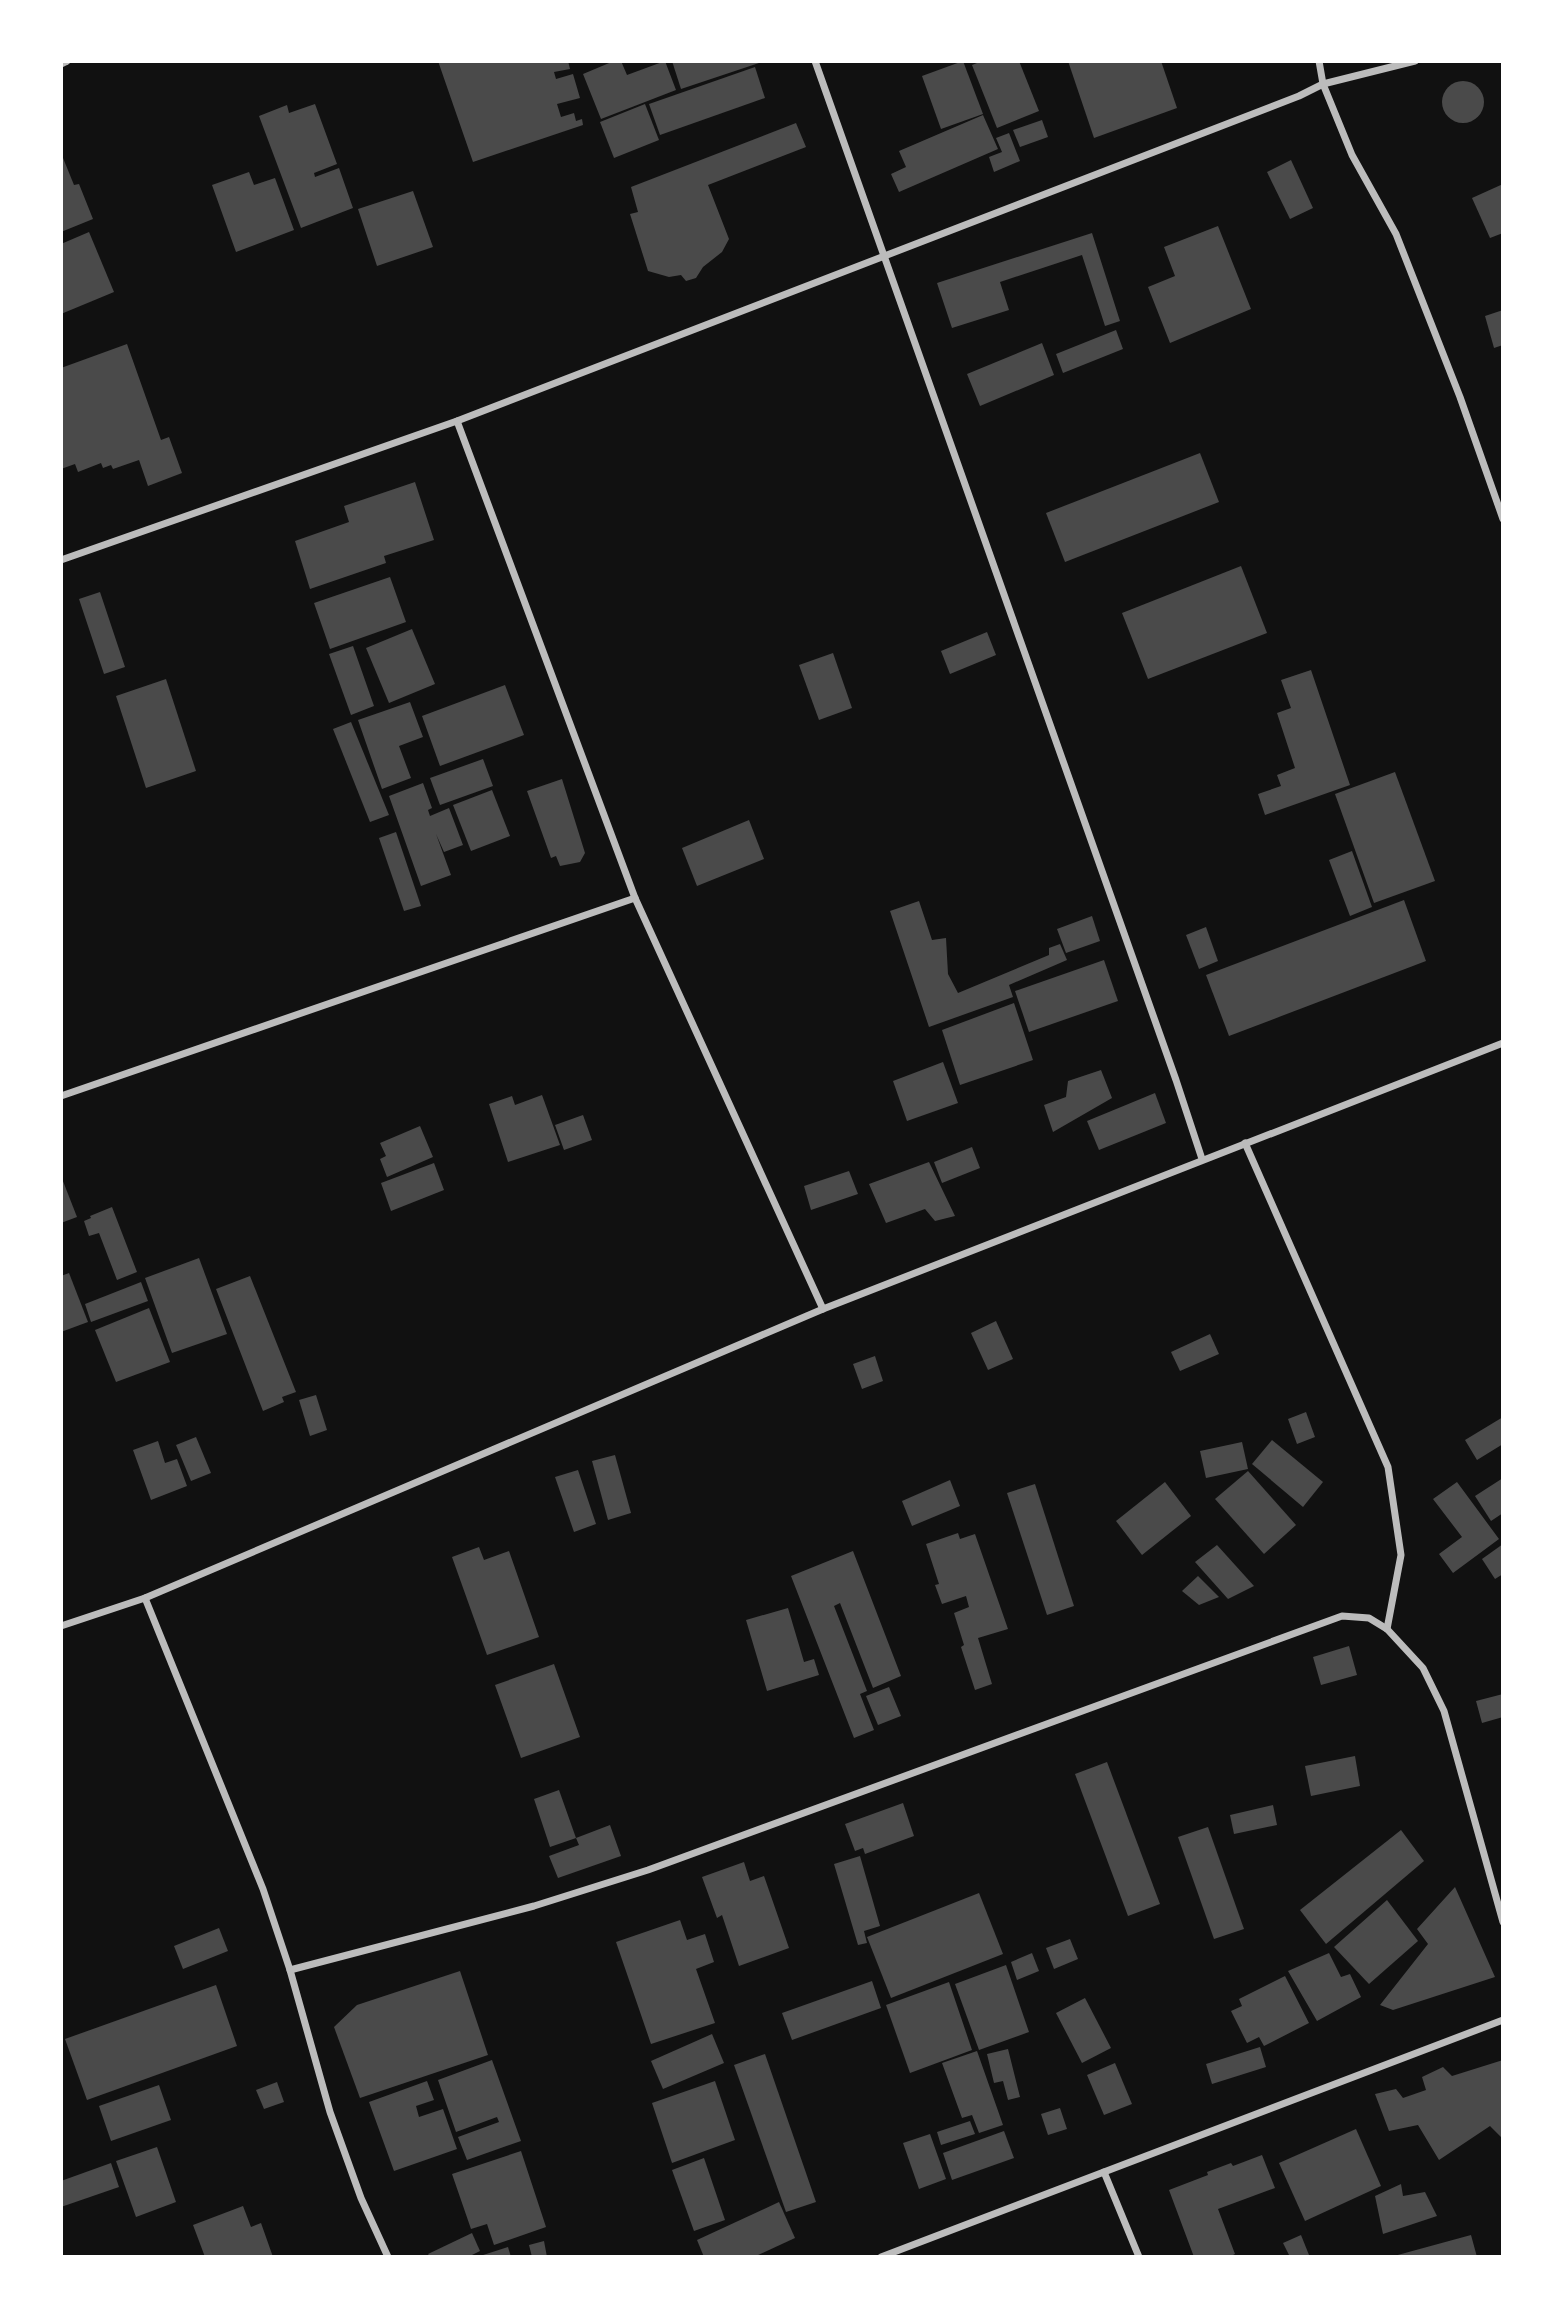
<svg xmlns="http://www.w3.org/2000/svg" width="1564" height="2318" viewBox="0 0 1564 2318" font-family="'DM Sans',sans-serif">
<rect width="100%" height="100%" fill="#111"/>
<g fill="#4a4a4a">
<polygon points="438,61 568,61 570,69 554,72 556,79 573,74 580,98 557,104 561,117 574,113 576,121 582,119 583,125 473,162"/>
<polygon points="614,61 621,61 627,75 665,61 676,90 601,119 583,74"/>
<polygon points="672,61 762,61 762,62 681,89"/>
<polygon points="963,61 983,114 941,129 922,76"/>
<polygon points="982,61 1019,61 1039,111 997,128 972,65"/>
<polygon points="1068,61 1161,61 1177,108 1094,138"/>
<polygon points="755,67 765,98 660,135 649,104"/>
<circle cx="1463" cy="102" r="21"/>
<polygon points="315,104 337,164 314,173 315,177 339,168 353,208 301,228 259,116 287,105 289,113"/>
<polygon points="645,104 659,140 614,158 600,122"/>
<polygon points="983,115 998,149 899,192 891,174 906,167 899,151"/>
<polygon points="1042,120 1048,137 1020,147 1013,130"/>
<polygon points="796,123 806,147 708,185 729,239 722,252 703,267 696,278 686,281 681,275 669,277 648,271 630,214 638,212 631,187"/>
<polygon points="1009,133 1020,161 994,172 989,157 1002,152 996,138"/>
<polygon points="61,153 74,185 79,184 93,219 61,232"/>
<polygon points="1291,160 1313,208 1290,219 1267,172"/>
<polygon points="249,172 254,185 275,178 294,230 236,252 212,185"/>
<polygon points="1503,184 1503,233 1490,238 1472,198"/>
<polygon points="413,191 433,247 377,266 358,209"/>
<polygon points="1218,226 1251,309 1170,343 1148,287 1175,276 1164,247"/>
<polygon points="89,232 114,292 61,314 61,244"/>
<polygon points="1092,233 1120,321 1105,326 1082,255 1000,282 1009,310 952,328 937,283"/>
<polygon points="1503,310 1503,345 1494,348 1485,316"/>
<polygon points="1116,330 1123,349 1063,373 1056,354"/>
<polygon points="1042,343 1054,375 980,406 967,374"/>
<polygon points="127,344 161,440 169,437 182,473 148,486 139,460 113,469 111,465 103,468 101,463 78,472 75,464 61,469 61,368"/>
<polygon points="1200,453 1219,502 1065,562 1046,513"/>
<polygon points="415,482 434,540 384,556 386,563 310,589 295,541 349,522 344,506"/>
<polygon points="1241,566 1267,633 1148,679 1122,613"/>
<polygon points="390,577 406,622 330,649 314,603"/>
<polygon points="100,592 125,667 104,674 79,599"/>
<polygon points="412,629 435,684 389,703 366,648"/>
<polygon points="987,632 996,655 950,674 941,651"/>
<polygon points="353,646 374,706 351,715 329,654"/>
<polygon points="833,653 852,708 819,720 799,665"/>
<polygon points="1311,670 1350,785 1265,815 1258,794 1281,786 1277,775 1295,768 1277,713 1291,708 1281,680"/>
<polygon points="166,679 196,771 146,788 116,696"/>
<polygon points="505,685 524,735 440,766 422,716"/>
<polygon points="410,702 423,737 399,746 411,778 382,789 358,720"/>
<polygon points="351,722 389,815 370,822 333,729"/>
<polygon points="483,759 493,786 440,805 430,778"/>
<polygon points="1395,772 1435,881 1374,903 1335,794"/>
<polygon points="562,779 585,853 580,862 560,866 556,856 551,858 527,791"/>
<polygon points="423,783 432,808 428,810 430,816 449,808 463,845 444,852 436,834 451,875 421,886 389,796"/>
<polygon points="492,790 510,836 471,851 453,805"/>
<polygon points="749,820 764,859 697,886 682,848"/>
<polygon points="396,832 421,906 404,911 379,838"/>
<polygon points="1352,851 1372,907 1350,916 1329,860"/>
<polygon points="1404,900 1426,961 1229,1036 1206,975"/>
<polygon points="919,901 932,940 946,938 948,974 958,993 1049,955 1049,948 1060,944 1067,960 1009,985 1013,997 929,1027 890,911"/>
<polygon points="1092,916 1100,941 1066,953 1057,929"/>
<polygon points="1206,927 1218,961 1199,969 1186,935"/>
<polygon points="1104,960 1118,1001 1029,1032 1015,991"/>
<polygon points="1014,1003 1033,1060 960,1085 942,1030"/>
<polygon points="943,1062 958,1103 907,1121 893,1081"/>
<polygon points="1101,1070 1112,1098 1053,1132 1044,1105 1066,1097 1068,1081"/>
<polygon points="1155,1093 1166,1123 1099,1150 1087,1121"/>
<polygon points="542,1095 560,1145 508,1162 489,1104 512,1096 515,1105"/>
<polygon points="583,1115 592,1140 564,1150 555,1125"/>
<polygon points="420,1126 433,1157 387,1177 380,1159 386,1156 380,1143"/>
<polygon points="972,1147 980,1168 942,1183 934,1162"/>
<polygon points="929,1162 955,1216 935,1221 925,1209 886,1223 869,1184"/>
<polygon points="434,1163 444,1190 391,1211 381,1183"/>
<polygon points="849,1171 858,1194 811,1210 804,1186"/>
<polygon points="61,1176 77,1217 61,1223"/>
<polygon points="112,1207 137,1272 117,1280 99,1233 89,1236 84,1221 91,1218 90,1216"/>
<polygon points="199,1258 227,1334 172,1353 145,1278"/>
<polygon points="69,1273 88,1322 61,1332 61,1276"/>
<polygon points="250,1276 296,1392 282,1397 284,1402 263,1411 216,1289"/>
<polygon points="141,1282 148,1301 91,1322 85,1304"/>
<polygon points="149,1308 170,1362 116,1382 95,1330"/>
<polygon points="996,1321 1013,1359 988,1370 971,1333"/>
<polygon points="1210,1334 1219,1354 1180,1371 1171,1352"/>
<polygon points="875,1356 883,1381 862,1389 853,1364"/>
<polygon points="316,1395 327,1430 310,1436 299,1400"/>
<polygon points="1306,1412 1315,1437 1297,1444 1288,1419"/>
<polygon points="1503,1417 1503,1444 1477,1460 1465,1440"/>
<polygon points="196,1437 211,1473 191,1481 176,1445"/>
<polygon points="1272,1440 1323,1482 1303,1507 1252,1464"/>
<polygon points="158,1441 165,1463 177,1459 187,1486 151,1500 133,1450"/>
<polygon points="1242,1442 1248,1469 1206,1478 1200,1451"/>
<polygon points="615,1455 631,1513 608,1520 592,1461"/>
<polygon points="578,1470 596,1524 574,1532 555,1477"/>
<polygon points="1248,1471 1296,1525 1264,1554 1215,1499"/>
<polygon points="1503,1478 1503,1513 1491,1521 1475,1496"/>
<polygon points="950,1480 960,1506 912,1526 902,1501"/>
<polygon points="1165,1482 1191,1516 1142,1555 1116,1521"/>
<polygon points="1457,1482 1499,1539 1453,1573 1439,1554 1462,1537 1433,1499"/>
<polygon points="1035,1484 1074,1606 1047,1615 1007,1493"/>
<polygon points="958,1533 960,1539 975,1534 1008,1629 978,1638 992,1684 975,1690 961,1647 964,1645 954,1613 969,1607 966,1596 942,1604 935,1585 939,1584 926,1544"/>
<polygon points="1503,1544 1503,1574 1495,1579 1482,1559"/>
<polygon points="1217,1545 1254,1586 1228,1599 1195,1562"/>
<polygon points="479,1547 484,1560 509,1551 539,1637 487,1655 452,1557"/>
<polygon points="853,1551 901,1676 873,1688 840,1603 834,1606 867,1691 860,1694 874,1730 854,1738 791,1576"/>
<polygon points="1198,1576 1219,1597 1199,1605 1182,1591"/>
<polygon points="788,1608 804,1662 814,1659 819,1675 767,1691 746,1620"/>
<polygon points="1349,1646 1357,1675 1321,1685 1313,1657"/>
<polygon points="554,1664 580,1737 521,1758 495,1685"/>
<polygon points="889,1687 901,1716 878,1725 866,1696"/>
<polygon points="1503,1694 1503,1717 1482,1723 1476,1701"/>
<polygon points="1355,1756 1360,1786 1311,1796 1305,1766"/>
<polygon points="1107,1762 1160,1904 1128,1916 1075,1774"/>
<polygon points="559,1790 576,1838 550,1847 534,1799"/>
<polygon points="903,1803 914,1836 865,1854 863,1848 855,1851 845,1824"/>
<polygon points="1273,1805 1277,1825 1234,1834 1230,1815"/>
<polygon points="610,1825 621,1856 558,1878 549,1856 579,1845 576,1838"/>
<polygon points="1208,1827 1244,1929 1214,1939 1178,1837"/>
<polygon points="1401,1830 1424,1861 1326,1944 1300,1910"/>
<polygon points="860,1856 880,1926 864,1931 867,1943 858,1945 834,1864"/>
<polygon points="744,1862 750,1881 764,1876 789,1948 739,1966 722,1915 717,1918 702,1877"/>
<polygon points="1455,1887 1495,1977 1393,2010 1380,2005 1428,1944 1417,1929"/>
<polygon points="979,1893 1003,1954 891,1998 867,1937"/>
<polygon points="1387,1900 1418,1941 1369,1984 1334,1947"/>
<polygon points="680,1920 687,1940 705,1934 714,1962 696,1969 715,2023 651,2044 616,1942"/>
<polygon points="219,1928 228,1951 183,1969 174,1946"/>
<polygon points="1070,1939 1078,1959 1054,1969 1046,1948"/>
<polygon points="1032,1953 1039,1971 1017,1980 1011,1962"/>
<polygon points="1329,1953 1341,1977 1350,1974 1361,1997 1317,2021 1288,1971"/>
<polygon points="1006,1965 1029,2032 979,2050 955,1984"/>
<polygon points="460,1971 488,2055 360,2098 334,2027 357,2005"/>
<polygon points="1285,1976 1309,2023 1264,2046 1259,2037 1247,2043 1231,2011 1242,2006 1239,1999"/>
<polygon points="872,1981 881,2008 792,2040 782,2013"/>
<polygon points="949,1982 972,2050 910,2073 886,2005"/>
<polygon points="216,1985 237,2046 87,2100 65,2039"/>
<polygon points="1085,1998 1111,2048 1082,2063 1056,2013"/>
<polygon points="712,2034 724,2063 663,2089 651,2061"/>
<polygon points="1260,2047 1266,2067 1212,2084 1206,2064"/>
<polygon points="1008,2049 1020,2097 1008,2100 1003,2081 994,2083 987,2054"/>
<polygon points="977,2051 1003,2125 979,2133 972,2115 962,2118 942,2063"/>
<polygon points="765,2054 816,2202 786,2212 734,2065"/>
<polygon points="492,2060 521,2141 467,2160 458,2137 499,2122 497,2117 456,2132 438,2080"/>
<polygon points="1503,2060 1503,2139 1490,2126 1439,2160 1418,2125 1389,2131 1375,2094 1396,2089 1403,2098 1426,2090 1422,2077 1443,2067 1452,2076"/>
<polygon points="1115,2063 1132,2104 1104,2115 1087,2075"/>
<polygon points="427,2081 434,2100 416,2106 419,2117 443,2109 457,2149 394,2171 369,2102"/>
<polygon points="715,2081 735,2140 672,2163 652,2103"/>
<polygon points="277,2082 284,2102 264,2109 256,2090"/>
<polygon points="159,2085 171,2120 111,2141 99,2106"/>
<polygon points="1060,2108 1067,2129 1048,2135 1041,2114"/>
<polygon points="970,2121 975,2134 941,2145 937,2132"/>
<polygon points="1356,2129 1381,2186 1305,2221 1279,2163"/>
<polygon points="1004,2131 1014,2158 952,2180 943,2153"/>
<polygon points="930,2134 946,2179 919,2189 903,2143"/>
<polygon points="157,2147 176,2202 136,2217 116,2161"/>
<polygon points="521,2151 546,2227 494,2245 487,2224 471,2229 452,2174"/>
<polygon points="1262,2155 1275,2188 1218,2209 1235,2254 1229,2257 1194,2257 1169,2190 1208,2175 1207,2172 1231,2163 1233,2166"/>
<polygon points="704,2158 725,2220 694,2231 672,2170"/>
<polygon points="111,2163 119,2187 61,2207 61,2181"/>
<polygon points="1401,2184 1403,2196 1425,2192 1437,2216 1383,2234 1375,2196"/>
<polygon points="779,2202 795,2238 754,2257 704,2257 697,2240"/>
<polygon points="243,2206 251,2227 261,2223 273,2257 205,2257 193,2225"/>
<polygon points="472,2233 480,2251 468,2257 430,2257 428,2254"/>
<polygon points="1301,2235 1309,2255 1304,2257 1290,2257 1283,2243"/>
<polygon points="1471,2235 1477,2257 1394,2257 1394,2256"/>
<polygon points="544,2241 547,2257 532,2257 529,2245"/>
<polygon points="508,2247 511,2257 480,2257 480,2256"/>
</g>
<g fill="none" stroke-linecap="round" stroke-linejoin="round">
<g stroke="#bcbcbc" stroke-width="7">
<polyline points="815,61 1176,1080 1202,1159"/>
<polyline points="1319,61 1323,84 1352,155 1396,234 1460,397 1503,519"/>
<polyline points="61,64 67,61"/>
<polyline points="457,421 635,898 823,1309"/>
<polyline points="61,560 457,421 1299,96 1323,84 1415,61"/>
<polyline points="61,1096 635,898"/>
<polyline points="1245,1143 1388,1467 1401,1555 1387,1629"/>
<polyline points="145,1598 263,1889 290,1970 330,2112 361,2198 388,2257"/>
<polyline points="61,1626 145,1598 823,1309 1503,1043"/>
<polyline points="290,1970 534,1906 648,1870 1342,1616 1369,1618 1387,1629 1423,1668 1444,1711 1503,1922"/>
<polyline points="1104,2172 1139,2257"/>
<polyline points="881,2257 1503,2020"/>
</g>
</g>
<rect width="1564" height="2318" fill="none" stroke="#ffffff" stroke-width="126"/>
</svg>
